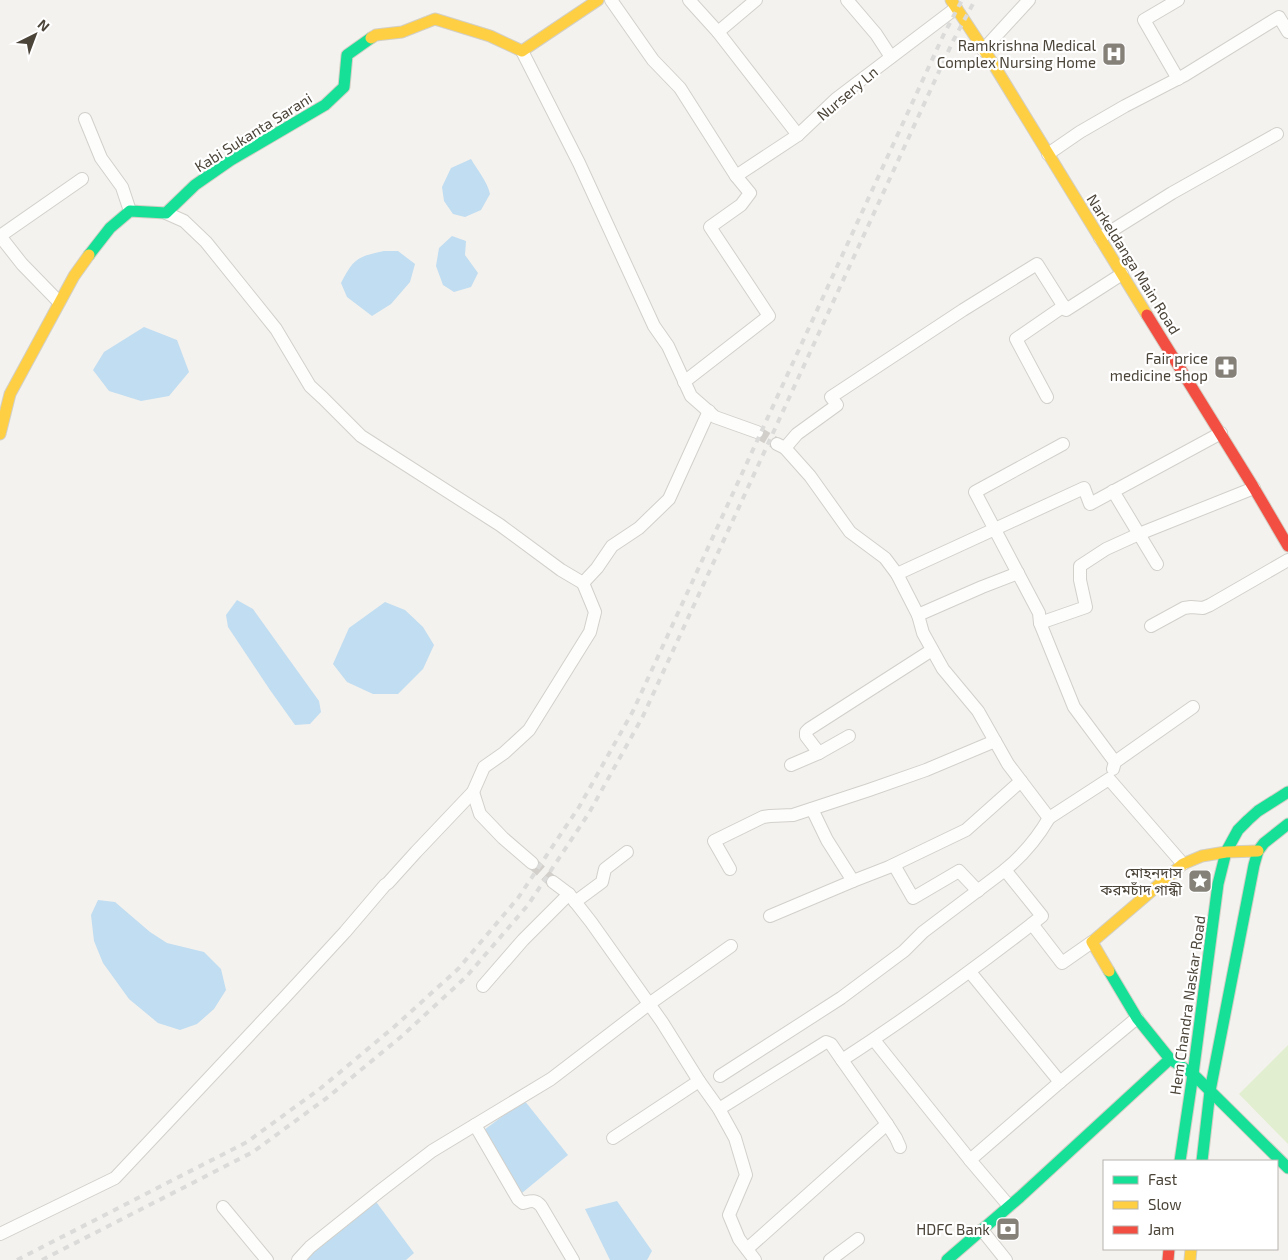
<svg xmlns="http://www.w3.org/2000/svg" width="1288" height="1260" viewBox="0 0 1288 1260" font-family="'Exo 2','Noto Sans Bengali',sans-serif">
<rect width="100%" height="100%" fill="#f4f2ee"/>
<polygon fill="#e1eecf" points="1288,1045 1288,1144 1239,1094"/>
<g fill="#c0ddf1">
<path d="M471,159C478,171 487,181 490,194L481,210L465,217L453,214L444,201L442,187L451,168Z"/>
<polygon points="452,236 466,241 465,255 478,273 471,287 454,292 443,285 436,266 439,248"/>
<path d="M384,251H398L415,264L410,282L391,304L372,316L347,297L341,283C354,258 357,257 384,251Z"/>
<polygon points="144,327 177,340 189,372 169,396 141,401 109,391 93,370 104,352"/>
<polygon points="237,600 253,609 319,701 321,712 310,724 295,725 270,690 228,627 226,615"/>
<polygon points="385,602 405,610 423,627 434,645 423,669 398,694 373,694 347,682 333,664 349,628"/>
<polygon points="98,900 115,902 150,932 167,943 204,952 221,969 226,990 214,1009 197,1024 180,1030 158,1023 129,999 103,963 94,941 91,915"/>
<polygon points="524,1100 568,1155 522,1193 484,1130"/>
<polygon points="371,1195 414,1253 406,1260 296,1260"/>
<polygon points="617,1201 652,1251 647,1260 610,1260 585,1209"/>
</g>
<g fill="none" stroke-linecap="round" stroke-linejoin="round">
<g stroke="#d2cfca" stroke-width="12" stroke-dasharray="12 6" stroke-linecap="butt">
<polyline points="757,432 777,444"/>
<polyline points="532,863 553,882"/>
</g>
<g stroke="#d2d0cb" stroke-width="14">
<g id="street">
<polyline points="611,0 653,60 680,88 736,176 750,193 741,205 710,227 769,316 684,382"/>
<polyline points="689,0 718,32 798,135"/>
<polyline points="847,0 876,34 891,57"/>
<polyline points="1178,0 1144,20 1178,79"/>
<polyline points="718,32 756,0"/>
<polyline points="983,50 1029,0"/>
<polyline points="522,51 579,163 654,326 668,346 691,396 715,417 757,432"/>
<polyline points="85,119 101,158 122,187 130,211"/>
<polyline points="1048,154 1080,132 1125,106 1185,75 1279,17 1288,32"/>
<polyline points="736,176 798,135 836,99 956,8"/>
<polyline points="166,213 184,221 206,242 276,329 310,386 323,398 361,436 500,525 561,570 583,583"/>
<polyline points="0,236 82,179"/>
<polyline points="0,236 22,264 59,302"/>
<polyline points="1100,238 1172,193 1277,134"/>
<polyline points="1047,397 1016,339 1064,306"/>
<polyline points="777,444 785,448 810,476 850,532 885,558 897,574 918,615 923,633 943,669 978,711 1008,764 1049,818 1109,779 1183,864"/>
<polyline points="1063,444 975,492 1039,613 1040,623 1074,707 1115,762"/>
<polyline points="785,448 797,434 837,405 831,397 963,310 1037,264 1066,310 1122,274"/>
<polyline points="1113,491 1157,564"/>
<polyline points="897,574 1084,488 1090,504 1221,433"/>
<polyline points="918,615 982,587 1018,573"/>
<polyline points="1040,623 1086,607 1080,580 1080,566 1106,549 1139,534 1254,488"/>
<polyline points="1151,626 1184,608 1191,607 1203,608 1210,605 1288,560"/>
<polyline points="849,736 819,753 806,736 806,732 809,729 932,650"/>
<polyline points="791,765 819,753"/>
<polyline points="1113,769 1115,762 1193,707"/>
<polyline points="473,792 480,814 503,838 532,863"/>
<polyline points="812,809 827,840 853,881"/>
<polyline points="894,865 913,898 959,871 978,891"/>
<polyline points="730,869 714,841 763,817 770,816 793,815 869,790 926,770 995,741"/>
<polyline points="1005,870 1042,916 1032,924"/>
<polyline points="553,882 569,894 591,922 662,1022 699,1081 719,1109 735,1138 746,1175 729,1215 739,1239 755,1260"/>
<polyline points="575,902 602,882 605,869 627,852"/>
<polyline points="770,916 853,881 889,867 966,830 1021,781"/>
<polyline points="970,972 1060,1082"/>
<polyline points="483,986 523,940 569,894"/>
<polyline points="874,1040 970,1160 1009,1206"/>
<polyline points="842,1060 887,1124 896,1138 900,1147"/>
<path d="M720,1076L841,998L904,951L923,932L1005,870C1022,856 1038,837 1049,818"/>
<path d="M719,1109L826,1042L831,1044L842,1060C907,1018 970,972 1032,924L1062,963L1092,942"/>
<path d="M475,1125L518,1199L523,1203C531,1201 535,1199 541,1206L573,1260"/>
<polyline points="613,1138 699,1081"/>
<polyline points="970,1160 1060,1082 1137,1018"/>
<polyline points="223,1207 267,1260"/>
<polyline points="982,1230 1006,1260"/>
<polyline points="0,1234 115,1178 286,996 345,932 385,885 388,883 416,852 473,792 484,767 504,753 529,730 590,632 595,612 583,583 597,568 612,546 639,528 669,499 709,411"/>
<polyline points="747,1249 887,1124"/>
<polyline points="298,1260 310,1247 380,1191 432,1151 551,1079 649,1004 731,946"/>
<polyline points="830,1260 858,1239"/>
</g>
</g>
<g stroke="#d3cfc5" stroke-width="13">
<g id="fast">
<polyline points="89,255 110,228 130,211 166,213 195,185 231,160 325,105 344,87 347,55 371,38"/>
<polyline points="1109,971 1137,1018 1170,1059 1193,1074 1288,1168"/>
<polyline points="1180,1161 1193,1074 1218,884 1226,852 1238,830 1248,820 1258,811 1288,792"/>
<polyline points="1202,1161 1210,1091 1254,865 1258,851 1264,843 1288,824"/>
<polyline points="947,1260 1020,1197 1170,1059"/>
</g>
</g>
<g stroke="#d3cfc5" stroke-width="13">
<g id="slow">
<polyline points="951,0 992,62 1147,315"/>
<polyline points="371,38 376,35 402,32 435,19 490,36 522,51 598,0"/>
<polyline points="0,434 10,394 74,276 89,255"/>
<polyline points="1109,971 1092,942 1183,864 1202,856 1226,852 1258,851"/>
<polyline points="1190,1260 1191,1249"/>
</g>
</g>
<g stroke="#d3cfc5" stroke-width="13">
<g id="jam">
<polyline points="1147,315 1254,488 1288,546"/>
<polyline points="1168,1260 1169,1249"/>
</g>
</g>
<use href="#street" stroke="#fdfdfc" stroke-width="12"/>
<use href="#fast" stroke="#16e098" stroke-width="11"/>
<use href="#slow" stroke="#ffcf43" stroke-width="11"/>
<use href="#jam" stroke="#f24e42" stroke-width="11"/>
<g stroke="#dbdbda" stroke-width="4" stroke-dasharray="6 6" stroke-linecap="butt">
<polyline points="17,1260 247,1142 321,1088 394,1027 458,969 518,898 579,807 633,711 943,36 962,0"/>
<polyline points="42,1260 253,1152 328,1097 402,1036 466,977 528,905 589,813 643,716 953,41 975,0"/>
</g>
</g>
<defs>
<g id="hospital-square" transform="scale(1.25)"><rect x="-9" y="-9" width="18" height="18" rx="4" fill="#868178" stroke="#fff"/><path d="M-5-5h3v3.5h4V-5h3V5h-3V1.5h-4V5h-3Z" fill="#fff"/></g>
<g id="pharmacy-square" transform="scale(1.25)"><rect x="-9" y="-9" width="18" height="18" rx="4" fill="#868178" stroke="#fff"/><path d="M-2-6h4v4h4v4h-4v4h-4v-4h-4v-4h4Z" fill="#fff"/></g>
<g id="sight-square" transform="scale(1.25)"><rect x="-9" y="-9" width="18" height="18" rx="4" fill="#868178" stroke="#fff"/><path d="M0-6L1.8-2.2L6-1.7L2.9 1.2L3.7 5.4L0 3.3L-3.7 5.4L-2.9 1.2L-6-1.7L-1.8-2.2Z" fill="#fff"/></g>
<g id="bank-square" transform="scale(1.25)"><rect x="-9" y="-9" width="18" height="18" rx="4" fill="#868178" stroke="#fff"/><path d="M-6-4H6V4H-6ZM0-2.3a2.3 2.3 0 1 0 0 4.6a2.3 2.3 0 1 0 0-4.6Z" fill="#fff"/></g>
</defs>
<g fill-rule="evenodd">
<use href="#hospital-square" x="1114" y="54"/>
<use href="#pharmacy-square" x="1226" y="367"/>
<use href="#sight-square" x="1200" y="881"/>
<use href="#bank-square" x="1008" y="1229"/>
</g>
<g text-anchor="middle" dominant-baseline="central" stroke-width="4.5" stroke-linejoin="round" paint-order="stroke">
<g font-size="15" fill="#4b4439" stroke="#fff" text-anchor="end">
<text x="1096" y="45">Ramkrishna Medical<tspan x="1096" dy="17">Complex Nursing Home</tspan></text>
<text x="1208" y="358">Fair price<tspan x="1208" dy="17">medicine shop</tspan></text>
<text x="1182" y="872">মোহনদাস<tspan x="1182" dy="17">করমচাঁদ গান্ধী</tspan></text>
<text x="990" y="1229">HDFC Bank</text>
</g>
<g font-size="15" fill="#4b4439" stroke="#fff">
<text transform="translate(847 93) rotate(-40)">Nursery Ln</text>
<text transform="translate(253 132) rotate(-32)">Kabi Sukanta Sarani</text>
<text transform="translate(1134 264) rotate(58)">Narkeldanga Main Road</text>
<text transform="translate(1187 1005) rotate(-82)">Hem Chandra Naskar Road</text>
</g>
</g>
<rect x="1103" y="1160" width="175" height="90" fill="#ffffff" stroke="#b7b4b0"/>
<rect x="1113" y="1176" width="25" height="8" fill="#16e098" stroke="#b7b4b0"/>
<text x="1148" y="1185" font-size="15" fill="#4b4439">Fast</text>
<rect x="1113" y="1201" width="25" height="8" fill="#ffcf43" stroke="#b7b4b0"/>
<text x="1148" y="1210" font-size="15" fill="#4b4439">Slow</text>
<rect x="1113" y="1226" width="25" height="8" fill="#f24e42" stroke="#b7b4b0"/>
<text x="1148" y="1235" font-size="15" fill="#4b4439">Jam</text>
<g transform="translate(35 35) rotate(42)" stroke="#ffffff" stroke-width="4" paint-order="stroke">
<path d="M0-4L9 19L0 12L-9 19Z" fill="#4b4439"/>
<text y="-8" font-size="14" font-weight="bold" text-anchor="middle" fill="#4b4439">N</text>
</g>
</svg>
